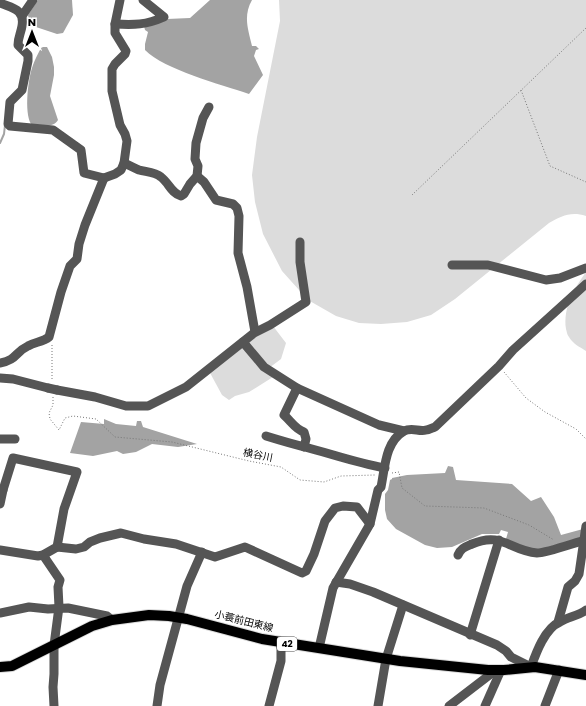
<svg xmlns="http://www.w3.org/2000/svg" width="586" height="706" viewBox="0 0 586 706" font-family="Poppins,'Noto Sans JP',sans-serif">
<rect width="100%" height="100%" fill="#fff"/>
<g fill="#dcdcdc">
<path d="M279,0H586V216C571,211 561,216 549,223L455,299L431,315L407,322L381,324L359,323L336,316L308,300L282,271L263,234L255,202L252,175L257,137L280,21Z"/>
<path d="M586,272V351C580,347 573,344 569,337C567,335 567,332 566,329C563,307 574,289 586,272Z"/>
<polygon points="273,326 286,343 281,359 265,371 273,377 249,392 235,396 229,400 222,395 209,371 242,344"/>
</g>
<g fill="#a3a3a3">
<polygon points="38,0 72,0 73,15 63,33 57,34 30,25 28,15"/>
<path d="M210,0H252C243,16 248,29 252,46H256L259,49L256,50L254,56L263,75L249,94C220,84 165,70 145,50V44L148,32L145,30L144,26L167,19L190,18Z"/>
<path d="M43,47H47L52,57L54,67V75L50,96L58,120C53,129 39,125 31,124C24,112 28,78 33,65C35,59 38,54 41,48Z"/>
<polygon points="104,419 116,424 136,426 137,421 141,421 143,427 197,444 178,447 152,444 136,452 123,454 117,451 93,456 70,453 81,422 104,424"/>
<polygon points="448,466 453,467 456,480 512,484 531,501 541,497 554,517 561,535 583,529 583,534 577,540 538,551 524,549 506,539 508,532 501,530 499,534 482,534 452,547 437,548 425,545 396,529 387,519 385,510 385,494 388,490 390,480 392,479 392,478 407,475 445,473"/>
</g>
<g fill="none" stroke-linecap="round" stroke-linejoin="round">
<polyline stroke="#a3a3a3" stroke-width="2" points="0,143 4,134 5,125"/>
<g stroke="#dbdbdb" stroke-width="12">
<polyline id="major" points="0,667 12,666 92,626 112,620 149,615 169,616 187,619 262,639 400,661 488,670 504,670 535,667 586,675"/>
</g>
<g stroke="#777" stroke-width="1" stroke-dasharray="1 2" stroke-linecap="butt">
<polyline points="521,90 550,166 586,182"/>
<polyline points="412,195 586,28"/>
<polyline points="52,345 52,381"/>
<polyline points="504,372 526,398 545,412 576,429 586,439"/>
<polyline points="53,397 53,405 49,413 50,419 59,430 65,418 73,416 96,419 115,437 172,442 249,461 281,467 300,480 324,482 341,476 375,475"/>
<polyline points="392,473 399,472 402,488 425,506 484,508 529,525 554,540"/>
</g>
<g stroke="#555" stroke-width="9">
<path d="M0,3C12,8 25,9 22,26C21,33 18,37 18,45L28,55V61L22,90L10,102L8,124L10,126L53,130L81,150L84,173L104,178L115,174L121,170L124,163L127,141L125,134L120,125L112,91V69L115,64L125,54L126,51L115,33V24L120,0"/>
<polyline points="22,16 33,0"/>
<path d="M115,24C134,25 146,25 164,17L143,0"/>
<path d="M124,163C129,165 134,168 139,170C146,172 155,172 161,177C169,183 171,193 181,196L184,194L190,184L197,176L198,166L195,159L196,143L203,118L209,107"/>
<polyline points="197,176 204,182 216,200 233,204 237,208 239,216 238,253 247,287 255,332"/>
<polyline points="452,265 488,265 546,280 560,278 586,268"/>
<polyline points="243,342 264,367 297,388 379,425 404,431"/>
<path d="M0,363C17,360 15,352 28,346C35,342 43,342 49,337L61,292L70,266L77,259L79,244L85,225L104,178"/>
<polyline points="0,378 13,379 48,388"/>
<path d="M297,388L284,415C291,421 295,429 304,432L306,439L304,447"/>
<polyline points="57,390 95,397 126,406 148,406 186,387 254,333 270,325 306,302 300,262 300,242"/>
<path d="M266,436C279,440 292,444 305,447C332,454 357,463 385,468"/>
<polyline points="0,439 15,439"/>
<polyline points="0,489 3,490 13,458 77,472 64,509 57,547 43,555 38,556 0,550"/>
<polyline points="0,504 3,490"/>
<polyline points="57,547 76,549 84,547 90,542 100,538 121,533 144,539 176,544 215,557 245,547 302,573 306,571 314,554 325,521 335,508 343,506 357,507 370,524"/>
<polyline points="43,555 60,580 58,587 59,607 54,645 54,674 53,687 54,706"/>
<path d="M458,555C461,548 465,547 472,544C502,531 510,551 537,553C546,553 574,543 585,540"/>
<path d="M336,582L350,584L373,592L497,645L506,651L511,657L531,667C536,653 545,628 560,622C568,617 578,616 586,610"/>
<polyline points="0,613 29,607 48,609 68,608 107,616 112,620"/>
<polyline points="558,622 568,587 575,581 579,574 586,526"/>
<polyline points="470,635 499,540"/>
<path d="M319,648L333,588L370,524L378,490L381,487C385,468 385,442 404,431C412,427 419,432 426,430C429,430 432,428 435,427L499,366L513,350L586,284"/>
<polyline points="157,706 160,685 187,586 202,552"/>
<polyline points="269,706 281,661 281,643"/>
<polyline points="378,706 386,659 403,605"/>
<polyline points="449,706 496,670"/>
<polyline points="485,706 501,670"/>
<polyline points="545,706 559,670"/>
</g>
<use href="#major" stroke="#000" stroke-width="10"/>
<polyline stroke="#555" stroke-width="9" points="48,388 57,390"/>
</g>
<g text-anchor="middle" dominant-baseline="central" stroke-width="3" stroke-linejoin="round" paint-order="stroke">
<rect fill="#fff" stroke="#4c4c4c" stroke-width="1" x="277" y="637" width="20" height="14" rx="3"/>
<g font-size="9" font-weight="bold" fill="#000">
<text x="287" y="644">42</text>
</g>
<g font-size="10" fill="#000" stroke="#fff">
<text transform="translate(258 455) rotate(11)">横谷川</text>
<text transform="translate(244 621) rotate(14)">小蓑前田東線</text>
</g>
</g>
<g transform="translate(32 32)" stroke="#ffffff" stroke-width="3" paint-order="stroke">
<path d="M0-3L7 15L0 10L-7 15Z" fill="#000000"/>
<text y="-6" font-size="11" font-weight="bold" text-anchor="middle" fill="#000000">N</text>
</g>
</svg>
